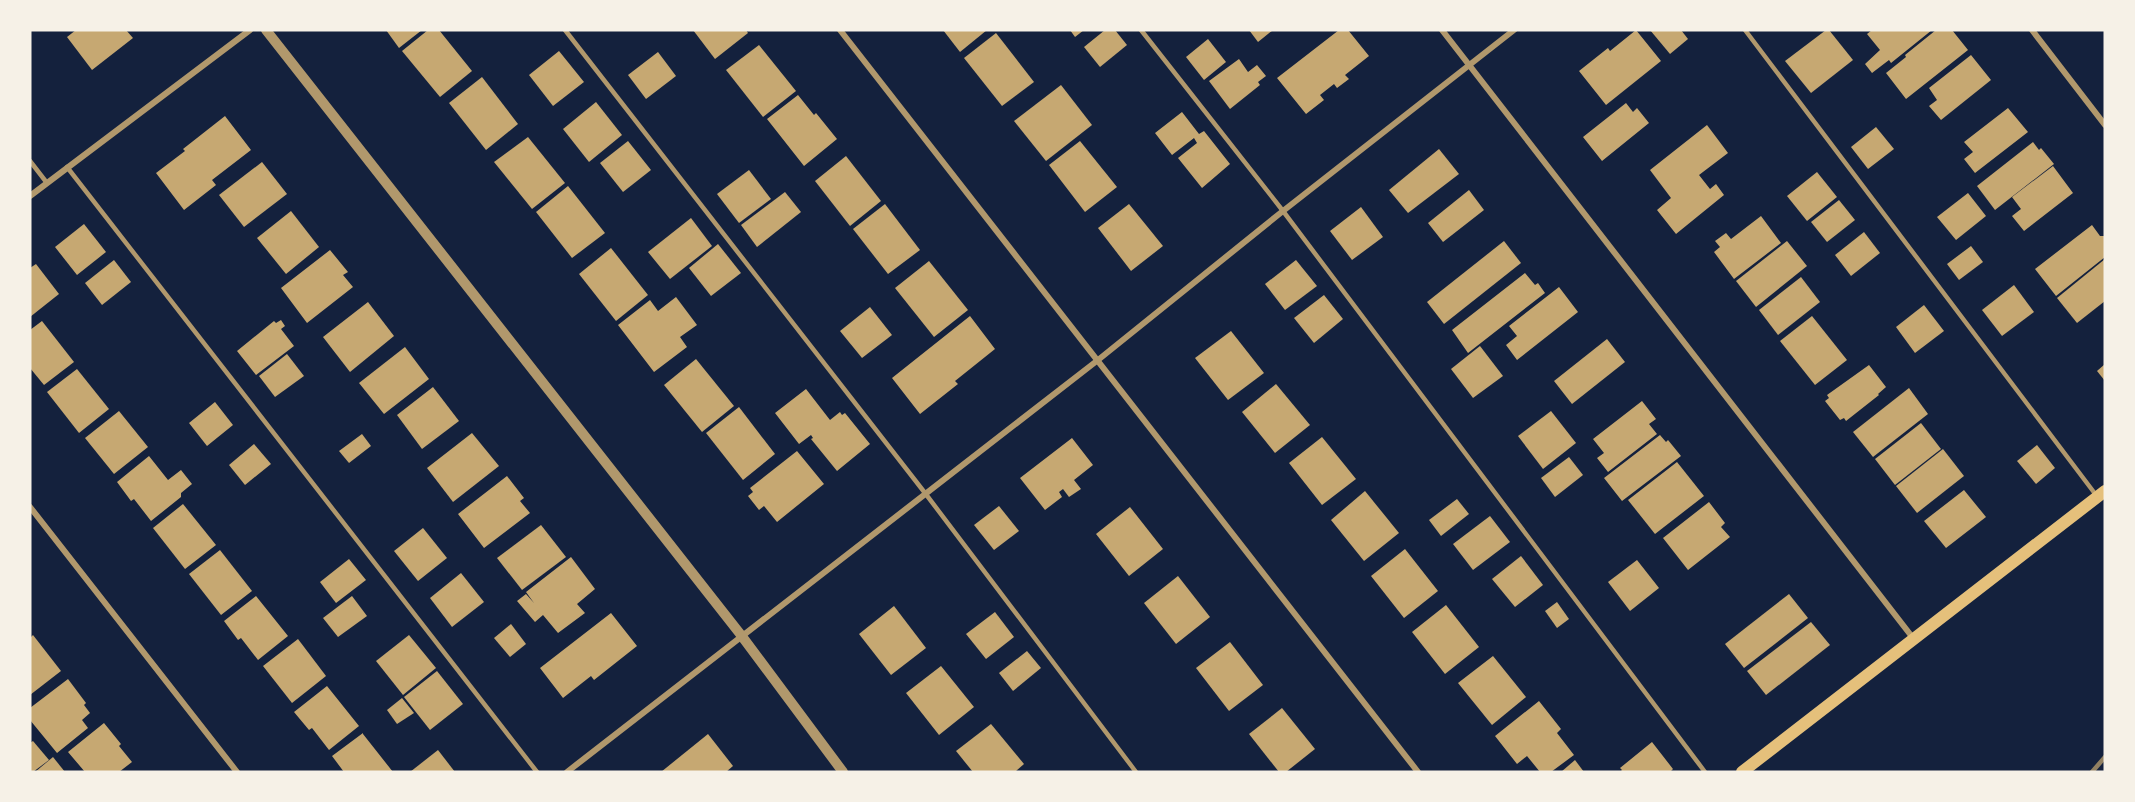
<svg xmlns="http://www.w3.org/2000/svg" width="2135" height="802" viewBox="0 0 2135 802" font-family="'Golos Text',sans-serif">
<rect width="100%" height="100%" fill="#14213d"/>
<g fill="#c6a872">
<polygon points="76,30 126,30 133,38 92,70 67,37"/>
<polygon points="386,30 422,30 399,48"/>
<polygon points="428,30 439,30 472,71 440,97 402,51"/>
<polygon points="693,30 746,30 748,33 715,59"/>
<polygon points="943,30 987,30 960,52"/>
<polygon points="1070,30 1084,30 1075,37"/>
<polygon points="1105,30 1115,30 1127,45 1100,67 1084,47"/>
<polygon points="1249,30 1273,30 1258,42"/>
<polygon points="1339,30 1348,30 1369,56 1345,75 1349,79 1337,88 1334,84 1320,95 1324,100 1306,114 1277,78"/>
<polygon points="1636,30 1661,61 1606,105 1579,71 1608,48 1610,51"/>
<polygon points="1650,30 1681,30 1688,39 1670,54"/>
<polygon points="1826,30 1829,30 1853,60 1811,93 1785,61"/>
<polygon points="1872,30 1932,30 1891,63 1889,60 1872,73 1865,64 1880,50 1867,34"/>
<polygon points="1936,30 1952,30 1968,50 1906,99 1886,73 1906,57 1905,55"/>
<polygon points="996,33 1034,82 1002,106 964,58"/>
<polygon points="1208,39 1226,62 1204,80 1186,57"/>
<polygon points="759,45 796,91 763,117 726,70"/>
<polygon points="559,51 584,82 553,106 529,75"/>
<polygon points="658,52 676,76 646,99 628,75"/>
<polygon points="1971,55 1991,80 1941,120 1929,106 1937,100 1929,88"/>
<polygon points="1239,59 1248,72 1257,65 1266,76 1258,82 1260,85 1230,109 1209,81"/>
<polygon points="482,77 518,124 486,150 449,103"/>
<polygon points="1061,85 1092,125 1046,161 1014,121"/>
<polygon points="798,95 814,115 816,113 837,139 804,166 767,119"/>
<polygon points="596,102 622,135 589,162 563,129"/>
<polygon points="1626,103 1633,112 1637,108 1649,123 1602,161 1583,137"/>
<polygon points="2008,108 2028,132 1975,173 1964,159 1973,152 1964,142"/>
<polygon points="1182,112 1199,134 1204,131 1230,164 1202,188 1178,158 1197,143 1194,138 1172,155 1155,133"/>
<polygon points="225,116 251,150 212,180 216,185 184,210 156,173 185,151 183,149"/>
<polygon points="1707,125 1728,153 1699,175 1710,189 1716,184 1724,195 1676,234 1657,210 1671,198 1650,170"/>
<polygon points="1876,127 1894,149 1868,169 1851,147"/>
<polygon points="528,137 565,183 532,209 494,162"/>
<polygon points="628,141 651,170 623,192 600,163"/>
<polygon points="1080,141 1117,187 1085,212 1049,165"/>
<polygon points="2033,142 2039,150 2041,148 2054,164 1995,210 1977,186"/>
<polygon points="1439,149 1459,174 1408,213 1389,190"/>
<polygon points="846,156 881,201 850,226 815,181"/>
<polygon points="262,162 287,194 244,227 219,195"/>
<polygon points="2053,166 2073,193 2024,231 2012,216 2021,209 2012,197"/>
<polygon points="749,170 771,199 739,223 717,194"/>
<polygon points="1817,172 1837,197 1807,221 1787,196"/>
<polygon points="568,186 605,233 572,258 536,212"/>
<polygon points="1469,190 1484,210 1443,242 1428,223"/>
<polygon points="785,192 801,212 757,247 741,225"/>
<polygon points="1968,193 1986,216 1956,240 1937,217"/>
<polygon points="1839,200 1855,220 1827,242 1811,222"/>
<polygon points="885,204 920,250 888,274 853,229"/>
<polygon points="1129,204 1163,246 1131,271 1098,228"/>
<polygon points="1361,207 1383,237 1352,260 1330,231"/>
<polygon points="291,211 319,247 286,274 257,238"/>
<polygon points="1761,216 1781,243 1734,279 1714,252 1720,247 1715,241 1726,233 1731,239"/>
<polygon points="691,218 712,246 670,279 648,252"/>
<polygon points="84,224 106,252 77,275 55,247"/>
<polygon points="2092,225 2100,236 2105,236 2105,257 2056,296 2035,269"/>
<polygon points="1864,232 1880,253 1851,276 1835,255"/>
<polygon points="1504,241 1521,263 1444,324 1427,302"/>
<polygon points="1787,241 1807,266 1756,307 1736,281"/>
<polygon points="718,244 741,273 711,296 689,268"/>
<polygon points="1971,246 1983,262 1959,280 1947,264"/>
<polygon points="611,248 648,295 616,321 579,274"/>
<polygon points="330,250 348,272 343,275 353,287 307,323 281,288"/>
<polygon points="2105,259 2105,301 2077,323 2057,298"/>
<polygon points="114,260 131,282 102,305 85,283"/>
<polygon points="1296,260 1317,286 1285,310 1265,284"/>
<polygon points="929,261 968,310 934,337 895,288"/>
<polygon points="36,264 59,294 30,317 30,268"/>
<polygon points="1525,273 1535,285 1538,283 1545,293 1468,353 1452,330"/>
<polygon points="1801,277 1820,302 1778,335 1759,310"/>
<polygon points="2014,285 2034,312 2002,336 1982,310"/>
<polygon points="1559,287 1578,312 1517,360 1506,345 1517,336 1509,326"/>
<polygon points="1324,295 1343,319 1314,343 1294,318"/>
<polygon points="676,297 697,325 680,337 687,347 654,372 618,325 650,300 658,311"/>
<polygon points="368,302 394,336 350,372 323,337"/>
<polygon points="1924,305 1944,331 1915,353 1896,327"/>
<polygon points="870,307 892,335 862,358 840,331"/>
<polygon points="970,316 995,349 955,381 958,384 920,414 892,378"/>
<polygon points="1812,316 1847,360 1815,385 1780,341"/>
<polygon points="281,320 285,326 281,329 294,346 256,375 237,351 274,321 276,323"/>
<polygon points="42,321 74,362 44,385 30,368 30,330"/>
<polygon points="1231,331 1264,373 1228,400 1195,358"/>
<polygon points="1607,339 1625,362 1572,404 1554,381"/>
<polygon points="1480,346 1503,376 1473,398 1451,369"/>
<polygon points="405,347 429,379 384,414 359,383"/>
<polygon points="287,354 304,376 275,397 259,376"/>
<polygon points="696,359 734,406 702,432 664,385"/>
<polygon points="2105,364 2105,381 2097,371"/>
<polygon points="1869,365 1886,387 1878,394 1879,395 1846,421 1844,418 1840,420 1825,401 1829,398 1827,395"/>
<polygon points="77,369 109,409 79,433 47,392"/>
<polygon points="1276,384 1310,425 1275,453 1242,412"/>
<polygon points="433,387 459,421 422,449 397,415"/>
<polygon points="1909,388 1928,414 1873,457 1853,432"/>
<polygon points="806,389 830,420 840,412 842,415 845,413 870,444 837,471 811,439 813,438 811,435 799,444 775,413"/>
<polygon points="1642,401 1656,419 1649,424 1657,434 1608,472 1597,458 1604,453 1593,439"/>
<polygon points="215,402 233,425 207,446 189,423"/>
<polygon points="739,407 775,454 743,480 706,433"/>
<polygon points="119,411 148,447 114,474 85,438"/>
<polygon points="1551,411 1576,443 1543,469 1518,436"/>
<polygon points="1921,423 1941,449 1895,485 1875,459"/>
<polygon points="472,433 499,466 453,502 427,468"/>
<polygon points="362,434 371,446 349,463 339,451"/>
<polygon points="1660,435 1666,442 1668,440 1681,456 1622,501 1604,478"/>
<polygon points="1322,437 1356,479 1322,505 1289,463"/>
<polygon points="1072,438 1093,465 1074,480 1081,489 1069,497 1063,489 1059,492 1062,497 1045,510 1020,478"/>
<polygon points="254,444 271,464 245,485 229,465"/>
<polygon points="2037,445 2055,468 2036,484 2017,461"/>
<polygon points="1943,449 1964,476 1917,513 1896,486"/>
<polygon points="797,451 824,484 777,522 764,506 759,510 748,496 753,492 750,488"/>
<polygon points="149,456 168,480 181,470 192,484 181,493 181,497 151,521 134,499 131,501 117,482"/>
<polygon points="1569,457 1583,475 1555,497 1541,478"/>
<polygon points="1677,462 1704,496 1655,534 1628,500"/>
<polygon points="507,476 524,498 520,501 530,513 484,548 458,514"/>
<polygon points="1964,490 1986,517 1946,548 1924,521"/>
<polygon points="1365,491 1399,533 1364,561 1331,520"/>
<polygon points="1457,499 1469,514 1441,536 1429,520"/>
<polygon points="1709,502 1725,523 1721,527 1730,537 1688,570 1663,538"/>
<polygon points="183,504 216,545 185,569 153,528"/>
<polygon points="999,506 1019,531 994,550 974,525"/>
<polygon points="1130,507 1163,549 1129,576 1096,534"/>
<polygon points="1490,516 1510,542 1473,570 1453,544"/>
<polygon points="541,525 566,557 522,590 497,558"/>
<polygon points="423,528 447,558 418,581 394,551"/>
<polygon points="1405,549 1438,591 1404,618 1371,576"/>
<polygon points="220,550 252,591 221,615 189,574"/>
<polygon points="1521,556 1543,585 1515,607 1492,579"/>
<polygon points="571,557 595,589 577,604 585,613 558,633 543,615 535,622 517,601 526,594 534,603 526,592"/>
<polygon points="349,559 366,580 336,603 320,582"/>
<polygon points="1637,560 1659,588 1630,611 1608,582"/>
<polygon points="461,573 484,602 452,627 430,598"/>
<polygon points="1178,576 1210,617 1176,644 1144,603"/>
<polygon points="1789,594 1808,618 1744,668 1725,644"/>
<polygon points="256,596 288,636 258,660 241,638 238,640 224,621"/>
<polygon points="352,596 367,616 338,637 323,618"/>
<polygon points="1557,602 1569,619 1557,628 1545,611"/>
<polygon points="1446,605 1479,647 1445,674 1412,632"/>
<polygon points="894,606 926,648 891,675 859,634"/>
<polygon points="995,612 1014,637 986,659 966,634"/>
<polygon points="611,613 637,646 594,680 591,676 563,698 540,668"/>
<polygon points="1811,622 1830,645 1766,695 1747,671"/>
<polygon points="511,624 526,644 510,657 494,638"/>
<polygon points="33,635 61,671 30,695 30,638"/>
<polygon points="409,635 436,668 403,695 376,661"/>
<polygon points="298,639 326,676 292,703 263,666"/>
<polygon points="1230,642 1263,685 1229,711 1196,668"/>
<polygon points="1027,651 1041,668 1013,691 999,673"/>
<polygon points="1493,656 1526,697 1492,725 1458,683"/>
<polygon points="941,666 974,707 939,735 906,693"/>
<polygon points="437,671 463,704 430,730 404,697"/>
<polygon points="68,679 86,703 84,705 90,713 82,720 88,728 57,753 30,720 30,708"/>
<polygon points="327,686 359,726 329,750 312,728 309,730 294,712"/>
<polygon points="402,698 414,713 397,724 387,710"/>
<polygon points="1539,701 1561,729 1557,733 1574,755 1551,772 1540,772 1527,756 1517,764 1495,736"/>
<polygon points="1282,708 1315,749 1286,772 1279,772 1249,734"/>
<polygon points="104,723 121,744 119,746 132,762 119,772 85,772 68,752"/>
<polygon points="991,724 1024,764 1015,772 973,772 956,751"/>
<polygon points="363,733 363,734 393,772 344,772 332,756"/>
<polygon points="708,734 733,766 726,772 661,772"/>
<polygon points="33,741 49,760 33,772 30,772 30,743"/>
<polygon points="1652,742 1673,769 1670,772 1620,772 1622,770 1620,768"/>
<polygon points="438,750 455,772 410,772"/>
<polygon points="53,757 65,772 35,772"/>
<polygon points="1575,760 1584,772 1561,772"/>
</g>
<g fill="none" stroke-linecap="round" stroke-linejoin="round">
<g stroke="#b1986c" stroke-width="4.5">
<polyline points="565,30 925,493 1136,772"/>
<polyline points="1141,30 1283,211 1705,772"/>
<polyline points="1745,30 2096,495"/>
<polyline points="30,161 47,183"/>
<polyline points="67,167 537,772"/>
</g>
<g stroke="#b1986c" stroke-width="6">
<polyline points="840,30 1418,772"/>
<polyline points="1442,30 1913,638"/>
<polyline points="2032,30 2105,125"/>
<polyline points="30,196 250,30"/>
<polyline points="30,507 237,772"/>
<polyline points="567,772 1098,360 1283,211 1514,30"/>
</g>
<polyline stroke="#b1986c" stroke-width="10" points="266,30 741,635 843,772"/>
<polyline stroke="#e5c07b" stroke-width="12" points="1742,772 2105,491"/>
<polyline stroke="#918062" stroke-width="4.5" points="2092,772 2105,757"/>
</g>
<rect width="2135" height="802" fill="none" stroke="#f6f1e7" stroke-width="63"/>
</svg>
